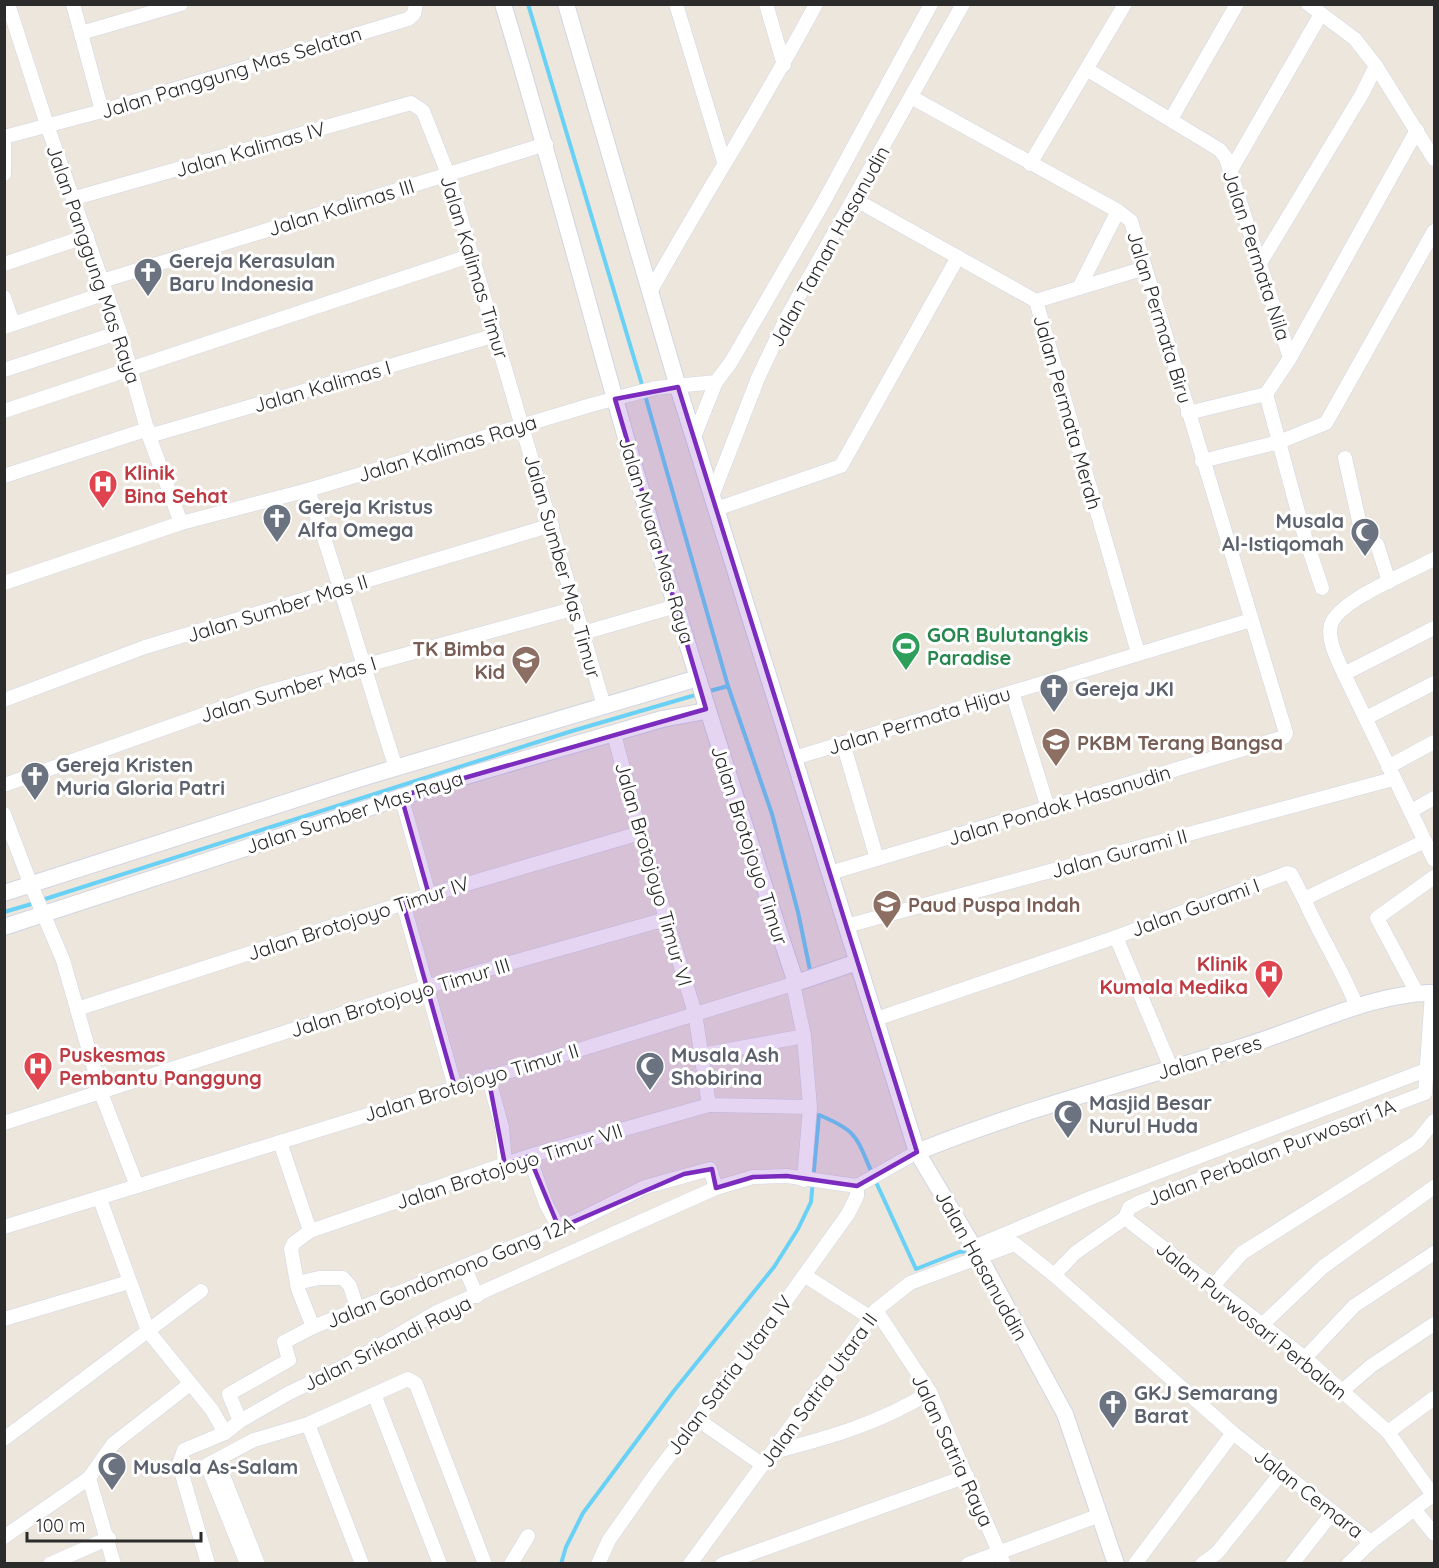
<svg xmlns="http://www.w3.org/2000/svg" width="1439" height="1568" viewBox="0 0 1439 1568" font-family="Quicksand,sans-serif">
<rect width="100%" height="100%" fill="#ede6dc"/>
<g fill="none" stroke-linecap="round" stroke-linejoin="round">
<g stroke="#69d1f6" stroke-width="4">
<polyline points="528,4 643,388"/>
<polyline points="645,395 728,686 772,814 798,912 810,970"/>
<polyline points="706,692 728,686"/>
<polyline points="42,900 572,731 699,694"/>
<polyline points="4,912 35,903"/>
<polyline points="875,1180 916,1269 959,1252 971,1251"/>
<path d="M561,1564L566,1547L583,1513L673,1392L774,1267L798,1229L811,1202L819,1115C858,1131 856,1137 872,1173"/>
</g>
<g stroke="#d1d5e4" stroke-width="15">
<g id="minor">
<polyline points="8,4 47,125 120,332 149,436 181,523"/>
<polyline points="73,4 102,111"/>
<polyline points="676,4 724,162"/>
<polyline points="766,4 784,65"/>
<polyline points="1308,4 1355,39 1376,66 1434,159"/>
<polyline points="81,33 181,4"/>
<polyline points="1088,70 1220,150 1226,158 1290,358 1266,394 1188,413"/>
<polyline points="1171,119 1237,4"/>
<polyline points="4,137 102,111 408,19 414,14 416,4"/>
<polyline points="4,140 4,174"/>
<polyline points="1030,164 1125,4"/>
<polyline points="1231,170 1321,14"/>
<polyline points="75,198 411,103 423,111 448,174 604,706"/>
<polyline points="856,200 1036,301 1138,653"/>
<polyline points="4,264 87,236"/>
<polyline points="1259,265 1362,94 1376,66"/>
<polyline points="102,281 546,144"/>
<polyline points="1079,288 1118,211"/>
<path d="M650,292C704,195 764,102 816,4"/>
<polyline points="4,297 13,324"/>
<polyline points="1036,301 1145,268"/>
<polyline points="4,327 106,293"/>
<polyline points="1290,358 1417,130"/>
<polyline points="4,370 120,332"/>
<polyline points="1266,394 1304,534 1322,588"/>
<polyline points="4,411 472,255"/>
<polyline points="149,436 496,335"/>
<polyline points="694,437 716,382 731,362 823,203 931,4"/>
<polyline points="1345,458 1363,539 1377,544 1389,582"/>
<polyline points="1202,461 1279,442 1326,423 1434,231"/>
<polyline points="4,476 148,429"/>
<path d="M308,490C340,582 366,676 396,768"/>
<polyline points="713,494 758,378 788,315 963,4"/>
<polyline points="716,509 841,466 958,257"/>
<path d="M1434,559C1412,571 1337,601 1331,625C1327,641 1338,660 1344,674L1434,860"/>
<polyline points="4,583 181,523 308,490 591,405 655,388 716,382"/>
<polyline points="583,633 676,606"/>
<polyline points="1344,674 1434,628"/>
<polyline points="1012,692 1048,808"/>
<polyline points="4,700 145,647 552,525"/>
<polyline points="1366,718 1434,683"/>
<polyline points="843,743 877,859"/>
<polyline points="794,758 1251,620"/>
<polyline points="1388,767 1434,742"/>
<polyline points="4,785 264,693 576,608"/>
<polyline points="401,796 429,895"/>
<polyline points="1411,811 1434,798"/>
<polyline points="4,814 31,885 63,960 101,1093 137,1186"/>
<polyline points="830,873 1284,737 1286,733 1131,221 1118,211 911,97"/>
<path d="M1304,899C1320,936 1342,969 1357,1007"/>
<polyline points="403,903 455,1087"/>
<polyline points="846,926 1393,779"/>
<polyline points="1116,937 1172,1070"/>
<polyline points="1417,993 1377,918 1434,877"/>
<polyline points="77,1009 429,895 640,833"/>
<polyline points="876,1019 1116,937 1287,873 1291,874 1304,899 1425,841"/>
<polyline points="702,1055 804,1036 793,984"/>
<polyline points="488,1076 502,1127 505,1165"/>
<polyline points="1425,1093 1432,993"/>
<polyline points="709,1105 810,1107"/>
<polyline points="4,1123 425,987 666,919"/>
<polyline points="280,1142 310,1231 529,1156 709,1105 695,1013 640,833 614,734"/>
<polyline points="529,1156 546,1204 559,1228"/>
<polyline points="804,1180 810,1107 804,1036"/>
<polyline points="100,1199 148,1331 212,1410 225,1433"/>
<polyline points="1125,1218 1305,1358 1342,1391 1388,1432 1433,1495"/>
<polyline points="1125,1218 1129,1208 1140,1202 1425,1093"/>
<polyline points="4,1227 796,983"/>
<polyline points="310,1231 294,1243 291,1249 298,1289 313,1327"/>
<polyline points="974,1247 1088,1199 1426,1070"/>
<polyline points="464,1266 477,1296"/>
<polyline points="804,1275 871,1318"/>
<polyline points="1054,1275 1075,1253 1125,1218"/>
<polyline points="297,1283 319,1278 343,1278 350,1286 357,1308"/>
<polyline points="1212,1287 1242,1253 1417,1142 1434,1121"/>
<polyline points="876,1310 930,1392 1004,1564"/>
<polyline points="4,1319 129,1282"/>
<polyline points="1262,1325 1323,1267 1434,1187"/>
<polyline points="1305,1358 1354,1306 1434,1253"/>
<polyline points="1342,1391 1371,1366 1434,1324"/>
<polyline points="374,1394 440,1564"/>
<polyline points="697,1419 763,1465"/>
<polyline points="240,1421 229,1394 289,1360 284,1342 313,1327 579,1220 645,1187 710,1169 716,1188"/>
<polyline points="308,1424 362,1564"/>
<polyline points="1388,1432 1434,1398"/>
<polyline points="4,1439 201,1291"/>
<path d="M773,1452C828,1438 881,1423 930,1392"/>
<polyline points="217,1460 258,1564"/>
<polyline points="89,1478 114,1564"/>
<polyline points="1415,1510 1434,1534"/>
<polyline points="4,1537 89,1478 113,1444 190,1384"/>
<polyline points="50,1564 109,1538"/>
<polyline points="208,1564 179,1464 184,1450 225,1433 240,1421 289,1393 345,1366 435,1313 716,1188 753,1177 787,1176 857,1186 917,1152"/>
<polyline points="247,1564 207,1465 254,1440 308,1424 408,1379 416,1384 485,1564"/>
<polyline points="511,1564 528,1536"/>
<polyline points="598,1564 609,1540 654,1476 760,1337 848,1214 857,1196 857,1186"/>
<polyline points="690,1564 876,1310 910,1283 1015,1244 1054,1275 1233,1433 1371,1542"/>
<polyline points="722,1564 967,1476"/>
<polyline points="968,1564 1100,1515"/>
<polyline points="1135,1564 1233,1433"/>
<polyline points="1202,1564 1217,1553 1282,1472"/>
<polyline points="1292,1564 1333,1512"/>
<polyline points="1348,1564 1371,1542 1434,1494"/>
</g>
</g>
<g stroke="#d1d5e4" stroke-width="18">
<g id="tertiary">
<path d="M503,4C543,135 578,268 615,399C670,596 732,789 796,983L857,962"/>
<polyline points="566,4 678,387 917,1152 979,1256 1065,1414 1116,1564"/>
<polyline points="4,893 365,777 698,678"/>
<polyline points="4,927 466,776 662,719 706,711"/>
<path d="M917,1152C1028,1107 1138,1080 1251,1044C1306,1027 1378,991 1434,993"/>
</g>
</g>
<use href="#minor" stroke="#fff" stroke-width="14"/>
<use href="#tertiary" stroke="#fff" stroke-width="16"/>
</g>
<path fill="#7b2cbf" fill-opacity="0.2" stroke="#7b2cbf" stroke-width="4.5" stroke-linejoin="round" d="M678,387L917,1152L857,1186L787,1176L753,1177L716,1188L712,1169L684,1174L559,1228L529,1156L505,1165L488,1076L455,1087L403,903L429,895L401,796L706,709L615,399Z"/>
<defs>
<g id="church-pin" transform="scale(1.5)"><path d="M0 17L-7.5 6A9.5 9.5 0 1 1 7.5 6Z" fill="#6b7280" stroke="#fff"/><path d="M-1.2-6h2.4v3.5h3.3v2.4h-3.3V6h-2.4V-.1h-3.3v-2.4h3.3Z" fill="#fff"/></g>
<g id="hospital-pin" transform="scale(1.5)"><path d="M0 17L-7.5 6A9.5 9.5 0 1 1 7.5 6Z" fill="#e0444e" stroke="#fff"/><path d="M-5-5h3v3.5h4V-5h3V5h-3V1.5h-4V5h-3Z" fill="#fff"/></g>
<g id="mosque-pin" transform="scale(1.5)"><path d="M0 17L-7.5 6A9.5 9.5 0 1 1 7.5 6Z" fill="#6b7280" stroke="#fff"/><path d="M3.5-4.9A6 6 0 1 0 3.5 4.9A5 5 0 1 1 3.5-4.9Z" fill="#fff"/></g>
<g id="stadium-pin" transform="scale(1.5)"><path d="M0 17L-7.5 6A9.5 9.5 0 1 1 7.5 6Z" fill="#2e9e5b" stroke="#fff"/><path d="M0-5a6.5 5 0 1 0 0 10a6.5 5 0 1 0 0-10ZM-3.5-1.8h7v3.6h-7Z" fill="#fff"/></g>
<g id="school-pin" transform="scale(1.5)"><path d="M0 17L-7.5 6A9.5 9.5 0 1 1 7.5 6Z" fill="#8d6e63" stroke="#fff"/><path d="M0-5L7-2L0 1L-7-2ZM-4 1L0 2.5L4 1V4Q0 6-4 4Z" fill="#fff"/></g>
</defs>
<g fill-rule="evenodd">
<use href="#church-pin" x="148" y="272"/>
<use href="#hospital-pin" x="103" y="484"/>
<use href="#church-pin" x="277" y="518"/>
<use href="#mosque-pin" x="1365" y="532"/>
<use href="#stadium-pin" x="906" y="646"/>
<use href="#school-pin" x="526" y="660"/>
<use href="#church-pin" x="1054" y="688"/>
<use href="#school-pin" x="1056" y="742"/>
<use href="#church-pin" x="35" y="776"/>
<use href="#school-pin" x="887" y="904"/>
<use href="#hospital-pin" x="1269" y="974"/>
<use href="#hospital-pin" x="38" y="1066"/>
<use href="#mosque-pin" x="650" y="1066"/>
<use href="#mosque-pin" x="1068" y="1114"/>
<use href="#church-pin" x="1113" y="1404"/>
<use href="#mosque-pin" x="112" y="1466"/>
</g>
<g text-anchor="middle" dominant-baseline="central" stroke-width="6" stroke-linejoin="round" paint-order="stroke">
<g font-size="20" fill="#2b2b2b" stroke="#fff">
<text transform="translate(231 72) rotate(-17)">Jalan Panggung Mas Selatan</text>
<text transform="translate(250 149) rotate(-16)">Jalan Kalimas IV</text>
<text transform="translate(341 207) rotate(-17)">Jalan Kalimas III</text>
<text transform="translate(829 246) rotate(-61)">Jalan Taman Hasanudin</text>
<text transform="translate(1257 255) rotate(72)">Jalan Permata Nila</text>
<text transform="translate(94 264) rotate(71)">Jalan Panggung Mas Raya</text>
<text transform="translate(475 267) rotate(73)">Jalan Kalimas Timur</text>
<text transform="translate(1160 317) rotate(73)">Jalan Permata Biru</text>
<text transform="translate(322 386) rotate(-16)">Jalan Kalimas I</text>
<text transform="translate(1068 412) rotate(74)">Jalan Permata Merah</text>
<text transform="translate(447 448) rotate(-17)">Jalan Kalimas Raya</text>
<text transform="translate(657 540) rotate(73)">Jalan Muara Mas Raya</text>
<text transform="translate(563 566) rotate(74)">Jalan Sumber Mas Timur</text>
<text transform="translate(277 608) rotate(-17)">Jalan Sumber Mas II</text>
<text transform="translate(288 689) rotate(-17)">Jalan Sumber Mas I</text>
<text transform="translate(919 720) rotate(-17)">Jalan Permata Hijau</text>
<text transform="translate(1059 805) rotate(-17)">Jalan Pondok Hasanudin</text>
<text transform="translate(354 812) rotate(-18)">Jalan Sumber Mas Raya</text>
<text transform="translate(750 845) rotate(72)">Jalan Brotojoyo Timur</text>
<text transform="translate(1119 853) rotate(-15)">Jalan Gurami II</text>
<text transform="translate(654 874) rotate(74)">Jalan Brotojoyo Timur VI</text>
<text transform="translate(1195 907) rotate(-20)">Jalan Gurami I</text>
<text transform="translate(358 918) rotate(-18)">Jalan Brotojoyo Timur IV</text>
<text transform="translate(400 997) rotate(-17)">Jalan Brotojoyo Timur III</text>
<text transform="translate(1209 1057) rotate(-17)">Jalan Peres</text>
<text transform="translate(471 1082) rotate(-17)">Jalan Brotojoyo Timur II</text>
<text transform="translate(1271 1152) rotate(-21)">Jalan Perbalan Purwosari 1A</text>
<text transform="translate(509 1166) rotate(-18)">Jalan Brotojoyo Timur VII</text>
<text transform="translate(982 1265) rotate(61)">Jalan Hasanuddin</text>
<text transform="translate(450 1272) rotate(-22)">Jalan Gondomono Gang 12A</text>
<text transform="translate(1252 1320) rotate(39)">Jalan Purwosari Perbalan</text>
<text transform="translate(387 1343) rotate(-27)">Jalan Srikandi Raya</text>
<text transform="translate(729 1375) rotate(-53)">Jalan Satria Utara IV</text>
<text transform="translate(818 1390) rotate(-54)">Jalan Satria Utara II</text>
<text transform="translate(953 1450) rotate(65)">Jalan Satria Raya</text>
<text transform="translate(1309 1493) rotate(38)">Jalan Cemara</text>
</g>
<g font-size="20" font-weight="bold" fill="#5b616d" stroke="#fff" text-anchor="start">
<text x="169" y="260">Gereja Kerasulan<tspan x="169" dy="23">Baru Indonesia</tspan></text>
<text x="298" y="506">Gereja Kristus<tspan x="298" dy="23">Alfa Omega</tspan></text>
<text x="1344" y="520" text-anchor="end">Musala<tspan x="1344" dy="23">Al-Istiqomah</tspan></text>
<text x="1075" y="688">Gereja JKI</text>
<text x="56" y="764">Gereja Kristen<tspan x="56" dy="23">Muria Gloria Patri</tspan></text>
<text x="671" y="1054">Musala Ash<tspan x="671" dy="23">Shobirina</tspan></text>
<text x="1089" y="1102">Masjid Besar<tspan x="1089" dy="23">Nurul Huda</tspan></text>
<text x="1134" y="1392">GKJ Semarang<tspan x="1134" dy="23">Barat</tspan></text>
<text x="133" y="1466">Musala As-Salam</text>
</g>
<g font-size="20" font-weight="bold" fill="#be3a42" stroke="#fff" text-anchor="start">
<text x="124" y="472">Klinik<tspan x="124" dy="23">Bina Sehat</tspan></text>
<text x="1248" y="963" text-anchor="end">Klinik<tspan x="1248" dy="23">Kumala Medika</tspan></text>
<text x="59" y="1054">Puskesmas<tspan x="59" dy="23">Pembantu Panggung</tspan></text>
</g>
<g font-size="20" font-weight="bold" fill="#27864d" stroke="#fff" text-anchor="start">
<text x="927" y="634">GOR Bulutangkis<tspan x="927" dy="23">Paradise</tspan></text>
</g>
<g font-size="20" font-weight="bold" fill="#785e54" stroke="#fff" text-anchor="start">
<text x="505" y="648" text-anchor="end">TK Bimba<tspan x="505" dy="23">Kid</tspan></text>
<text x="1077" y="742">PKBM Terang Bangsa</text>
<text x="908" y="904">Paud Puspa Indah</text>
</g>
</g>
<rect width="1439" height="1568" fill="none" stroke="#2b2b2b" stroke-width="12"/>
<path d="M27 1532v9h174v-9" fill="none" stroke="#2b2b2b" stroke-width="3"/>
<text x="36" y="1532" font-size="18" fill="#2b2b2b" stroke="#ffffff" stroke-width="4.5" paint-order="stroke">100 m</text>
</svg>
